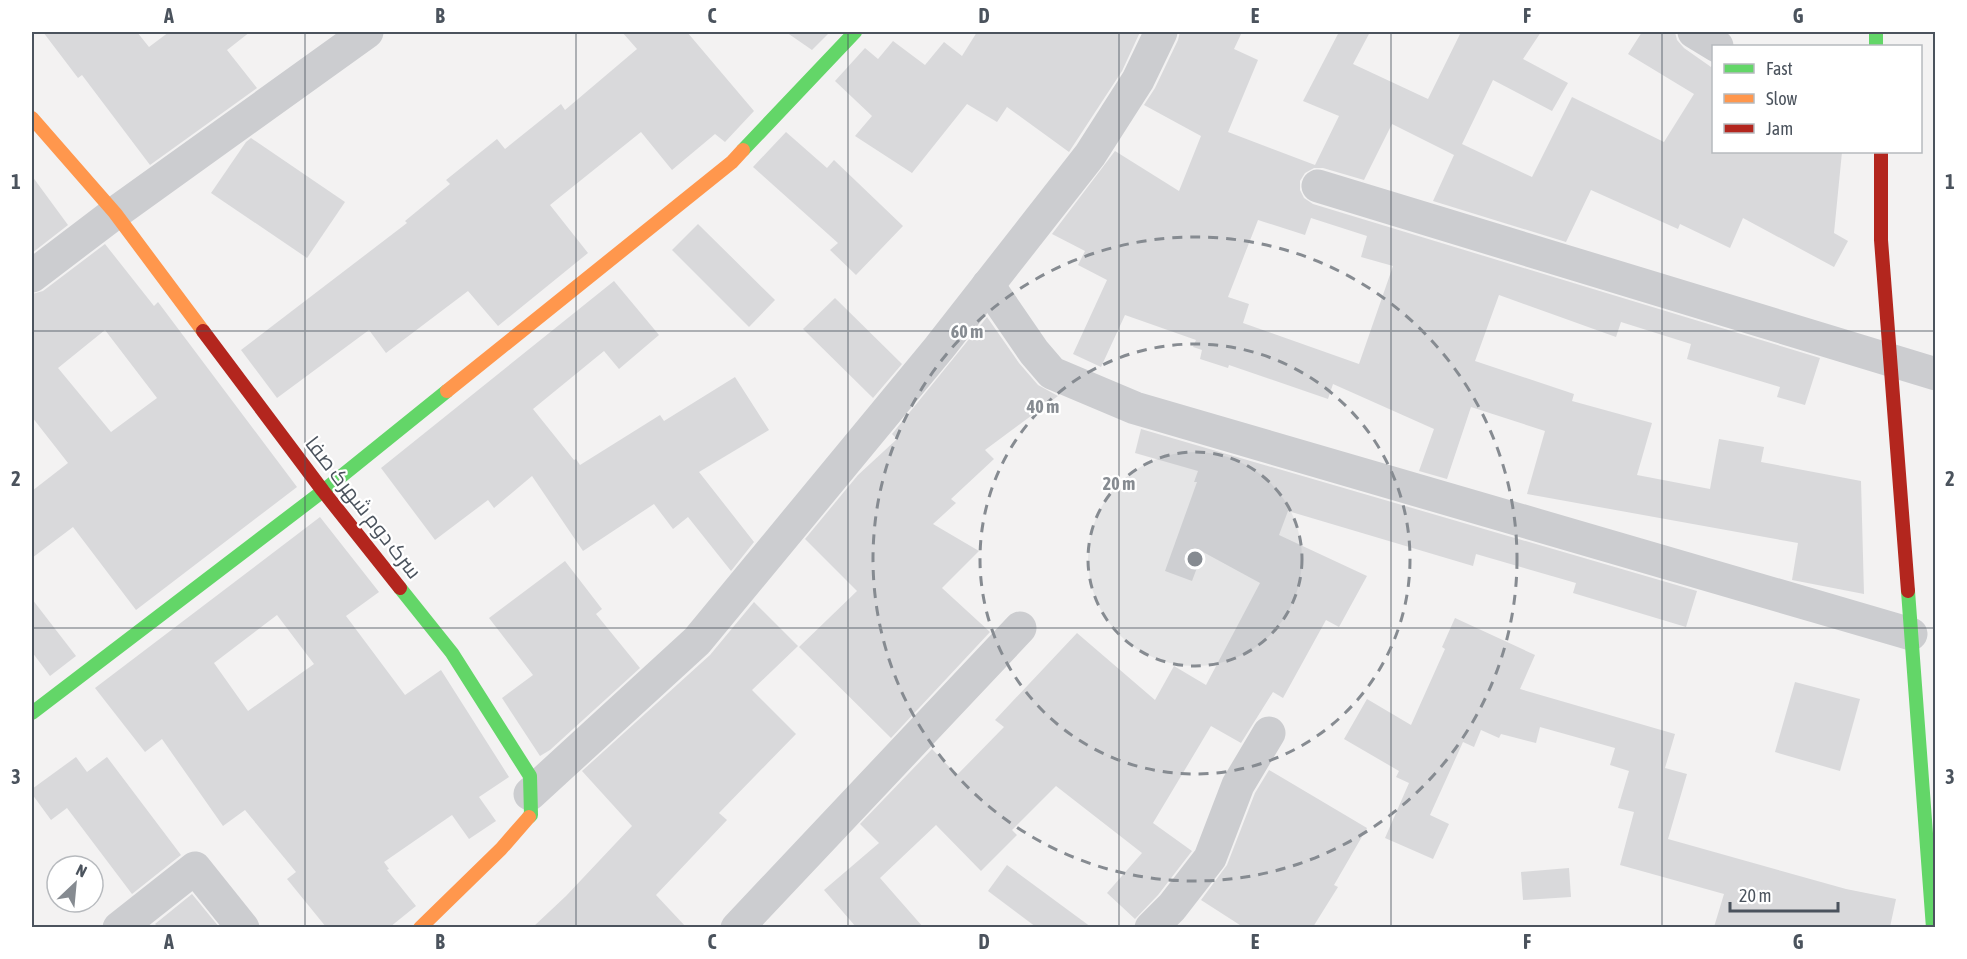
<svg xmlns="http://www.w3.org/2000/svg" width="1967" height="959" viewBox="0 0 1967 959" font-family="'Asap Condensed',Cairo,sans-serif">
<rect width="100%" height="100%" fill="#f3f2f2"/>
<g fill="#d9d9db" fill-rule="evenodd">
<polygon points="43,32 137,32 149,47 169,32 250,32 227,50 257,88 150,165 82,75 78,78"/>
<polygon points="622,32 687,32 754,111 725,142 715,134 672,170 641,132 550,205 588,253 498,326 468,291 386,353 369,330 277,398 241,350 407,223 405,221 450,184 446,180 497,139 505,149 561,104 565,110 637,49"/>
<polygon points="786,32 830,32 812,50"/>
<polygon points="977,32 1140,32 1122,71 1069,152 1007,107 997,122 967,104 912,173 855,136 872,116 835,81 865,48 878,59 893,41 925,65 944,42 962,56"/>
<path d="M1180,32H1242L1234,49L1258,60L1228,132L1315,165L1339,116L1303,101L1339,32H1370L1353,64L1428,99L1461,32H1541L1523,59L1568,83L1552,111L1493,80L1462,144L1532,177L1572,97L1664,142L1694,94L1628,54L1642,32H1675L1677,40L1684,48L1711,67L1713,64V152H1842L1834,233L1848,241L1834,267L1743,218L1730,248L1680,224L1678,229L1591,190L1566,242L1433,201L1454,155L1392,124L1364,180L1323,168H1314L1305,173L1300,181V190L1304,198L1313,204L1820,358L1805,405L1777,397L1780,387L1687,359L1691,344L1621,322L1616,337L1499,295L1475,361L1574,394L1572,401L1652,423L1637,475L1710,489L1719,439L1764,447L1761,462L1861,481L1864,594L1792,580L1798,543L1527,494L1545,431L1471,407L1447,479L1419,471L1434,429L1333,384L1328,399L1229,365L1228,368L1200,359L1202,350L1193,347L1196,340L1125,315L1101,367L1073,354L1107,280L1078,265L1085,251L1052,234L1115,151L1179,191L1201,136L1144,105L1155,88L1178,40ZM1311,218L1367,236L1361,257L1393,266L1359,364L1243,323L1249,304L1228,297L1258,220L1305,235Z"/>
<polygon points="786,132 827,168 834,160 903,226 856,275 830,250 838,243 753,167"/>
<polygon points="251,138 345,202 307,258 211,193 246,142"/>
<polygon points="32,176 68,225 32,253"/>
<polygon points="698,224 775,300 749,327 672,250"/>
<path d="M105,244L154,306L158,302L297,487L136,610L73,527L32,558V491L68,463L32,417V294L43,291ZM105,330L157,398L111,432L58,368Z"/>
<polygon points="614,281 659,335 619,369 604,351 533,409 574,460 576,459 580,465 660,415 664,421 735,377 769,430 699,472 754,542 731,571 688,517 673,529 654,504 583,551 532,476 494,508 488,500 435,540 381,468"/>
<polygon points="835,298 902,364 873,398 803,329"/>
<polygon points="987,317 1019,363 1038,385 1058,396 985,450 994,459 951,499 956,503 933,524 979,551 942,588 990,632 891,738 799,647 857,591 805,539 858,475 897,439 892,434"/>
<polygon points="1141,429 1697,591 1686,627 1573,593 1576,583 1476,554 1473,566 1288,511 1279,535 1367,576 1339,627 1326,620 1283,698 1273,692 1241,743 1211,726 1153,823 1192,851 1158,895 1135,919 1107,893 1142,853 1056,786 1012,830 1017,835 981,871 936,825 880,878 923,927 856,927 824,890 879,843 860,824 932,749 957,775 1004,727 995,720 1077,633 1155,700 1174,666 1206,685 1260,583 1203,552 1192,581 1165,571 1197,482 1194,482 1198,471 1135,453"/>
<path d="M320,517L379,592L346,616L405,695L441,670L509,777L479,797L496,821L469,839L452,815L384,862L389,869L387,870L416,906L390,927H326L287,879L296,872L245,810L223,826L162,739L145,752L95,688ZM277,615L314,664L248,711L214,663Z"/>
<polygon points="565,561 602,609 596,614 640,668 550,750 540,756 502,698 533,675 489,618"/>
<polygon points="32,599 76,656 50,676 32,652"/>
<polygon points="754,602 798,646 752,690 796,734 719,813 727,820 656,895 686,927 533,927 566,896 632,826 582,771 710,655"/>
<polygon points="1455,618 1535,655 1520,689 1675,734 1665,768 1687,774 1668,839 1846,889 1896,899 1890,927 1714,927 1724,894 1620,865 1634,812 1618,808 1629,771 1610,765 1615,748 1540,727 1536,743 1501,734 1499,738 1481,730 1474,747 1463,742 1430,815 1449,824 1433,859 1385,838 1409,783 1396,777 1399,771 1344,739 1367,699 1411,725 1445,649 1442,647"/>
<polygon points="1795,682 1860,699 1840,771 1775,752"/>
<polygon points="76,757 87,772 107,757 181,855 132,894 67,808 51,820 32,794 32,789"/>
<polygon points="1269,770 1367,828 1334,885 1338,887 1313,927 1243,927 1201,900 1227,865 1255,793"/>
<polygon points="1007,865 1091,927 1036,927 988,891"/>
<polygon points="1569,868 1571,897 1523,900 1521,872"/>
<polygon points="192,894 219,927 158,927 155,924"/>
</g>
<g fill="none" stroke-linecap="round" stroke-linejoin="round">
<g stroke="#cccdd0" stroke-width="33">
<polyline points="1694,32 1717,46"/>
<polyline points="1318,186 1936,374"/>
<polyline points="32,276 115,213 367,32"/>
<polyline points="988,285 1034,352 1052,373 1135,408 1911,634"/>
<polyline points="530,794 697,641 939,348 1090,155 1138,80 1161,32"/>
<polyline points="119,928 195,868 243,928"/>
<polyline points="737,928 1020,628"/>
<polyline points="1151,928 1172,907 1210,858 1238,785 1269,733"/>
</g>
<g stroke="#63d668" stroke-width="14">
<polyline points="1876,32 1876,46"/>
<polyline points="743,150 855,32"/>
<polyline points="400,588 452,653 530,776 531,815 529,817"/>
<polyline points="1908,591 1933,928"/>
<polyline points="32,713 323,491 447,391"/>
</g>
<g stroke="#ff974d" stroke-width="14">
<polyline points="32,118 115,213 203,331"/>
<polyline points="447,391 732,162 743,150"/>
<polyline points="420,928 501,849 529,817"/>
</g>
<g stroke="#b3261e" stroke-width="14">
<polyline points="1881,152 1881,240 1908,591"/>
<polyline points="203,331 323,491 400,588"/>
</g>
</g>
<path fill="none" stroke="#4b535d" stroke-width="1.5" stroke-opacity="0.55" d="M305,32V928M576,32V928M848,32V928M1119,32V928M1391,32V928M1662,32V928M32,331H1936M32,628H1936"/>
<circle cx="1195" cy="559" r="107" fill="#868b91" fill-opacity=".12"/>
<g fill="none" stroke="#868b91" stroke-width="3" stroke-dasharray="10 8">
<circle cx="1195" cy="559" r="107"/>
<circle cx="1195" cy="559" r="215"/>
<circle cx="1195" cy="559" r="322"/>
</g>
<g text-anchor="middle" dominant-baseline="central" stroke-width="4.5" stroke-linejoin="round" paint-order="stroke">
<g font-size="21" fill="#4b535d" stroke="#fff">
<text transform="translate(364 507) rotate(52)">سرک دوم شهرک صفا</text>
</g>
</g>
<circle cx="1195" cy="559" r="9" fill="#868b91" stroke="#fff" stroke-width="3"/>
<g font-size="18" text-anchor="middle" font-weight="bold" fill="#868b91" stroke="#fff" stroke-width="4.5" stroke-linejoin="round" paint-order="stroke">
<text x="967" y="338">60 m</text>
<text x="1043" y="413">40 m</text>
<text x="1119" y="490">20 m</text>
</g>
<rect width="1967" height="959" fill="none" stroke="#ffffff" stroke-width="66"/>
<rect x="1712" y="45" width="210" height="108" fill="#ffffff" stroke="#b7babe" stroke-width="1.5"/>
<rect x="1724" y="64" width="30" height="9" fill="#63d668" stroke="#b7babe" stroke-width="1.5"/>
<text x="1766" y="75" font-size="18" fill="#4b535d">Fast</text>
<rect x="1724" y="94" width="30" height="9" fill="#ff974d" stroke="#b7babe" stroke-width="1.5"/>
<text x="1766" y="105" font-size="18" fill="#4b535d">Slow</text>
<rect x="1724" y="124" width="30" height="9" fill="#b3261e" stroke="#b7babe" stroke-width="1.5"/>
<text x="1766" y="135" font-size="18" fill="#4b535d">Jam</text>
<g transform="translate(75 884) rotate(26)"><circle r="28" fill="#ffffff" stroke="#b7babe" stroke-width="1.5"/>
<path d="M0-4.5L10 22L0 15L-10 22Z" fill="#868b91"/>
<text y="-9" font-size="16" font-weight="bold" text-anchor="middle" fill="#4b535d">N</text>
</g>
<path d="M1730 902v9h108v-9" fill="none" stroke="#4b535d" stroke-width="3"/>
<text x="1739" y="902" font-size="18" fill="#4b535d" stroke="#ffffff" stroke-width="4.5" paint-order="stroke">20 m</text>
<rect x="33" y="33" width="1901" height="893" fill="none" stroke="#4b535d" stroke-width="2"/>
<g font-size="20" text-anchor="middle" font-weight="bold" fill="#4b535d">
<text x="169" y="23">A</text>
<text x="440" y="23">B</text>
<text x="712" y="23">C</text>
<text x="984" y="23">D</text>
<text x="1255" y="23">E</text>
<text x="1527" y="23">F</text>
<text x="1798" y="23">G</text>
<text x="16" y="189">1</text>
<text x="1950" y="189">1</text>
<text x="16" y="486">2</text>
<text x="1950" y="486">2</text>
<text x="16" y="784">3</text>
<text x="1950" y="784">3</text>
<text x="169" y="949">A</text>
<text x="440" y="949">B</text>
<text x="712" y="949">C</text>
<text x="984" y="949">D</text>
<text x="1255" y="949">E</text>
<text x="1527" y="949">F</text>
<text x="1798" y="949">G</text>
</g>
</svg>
